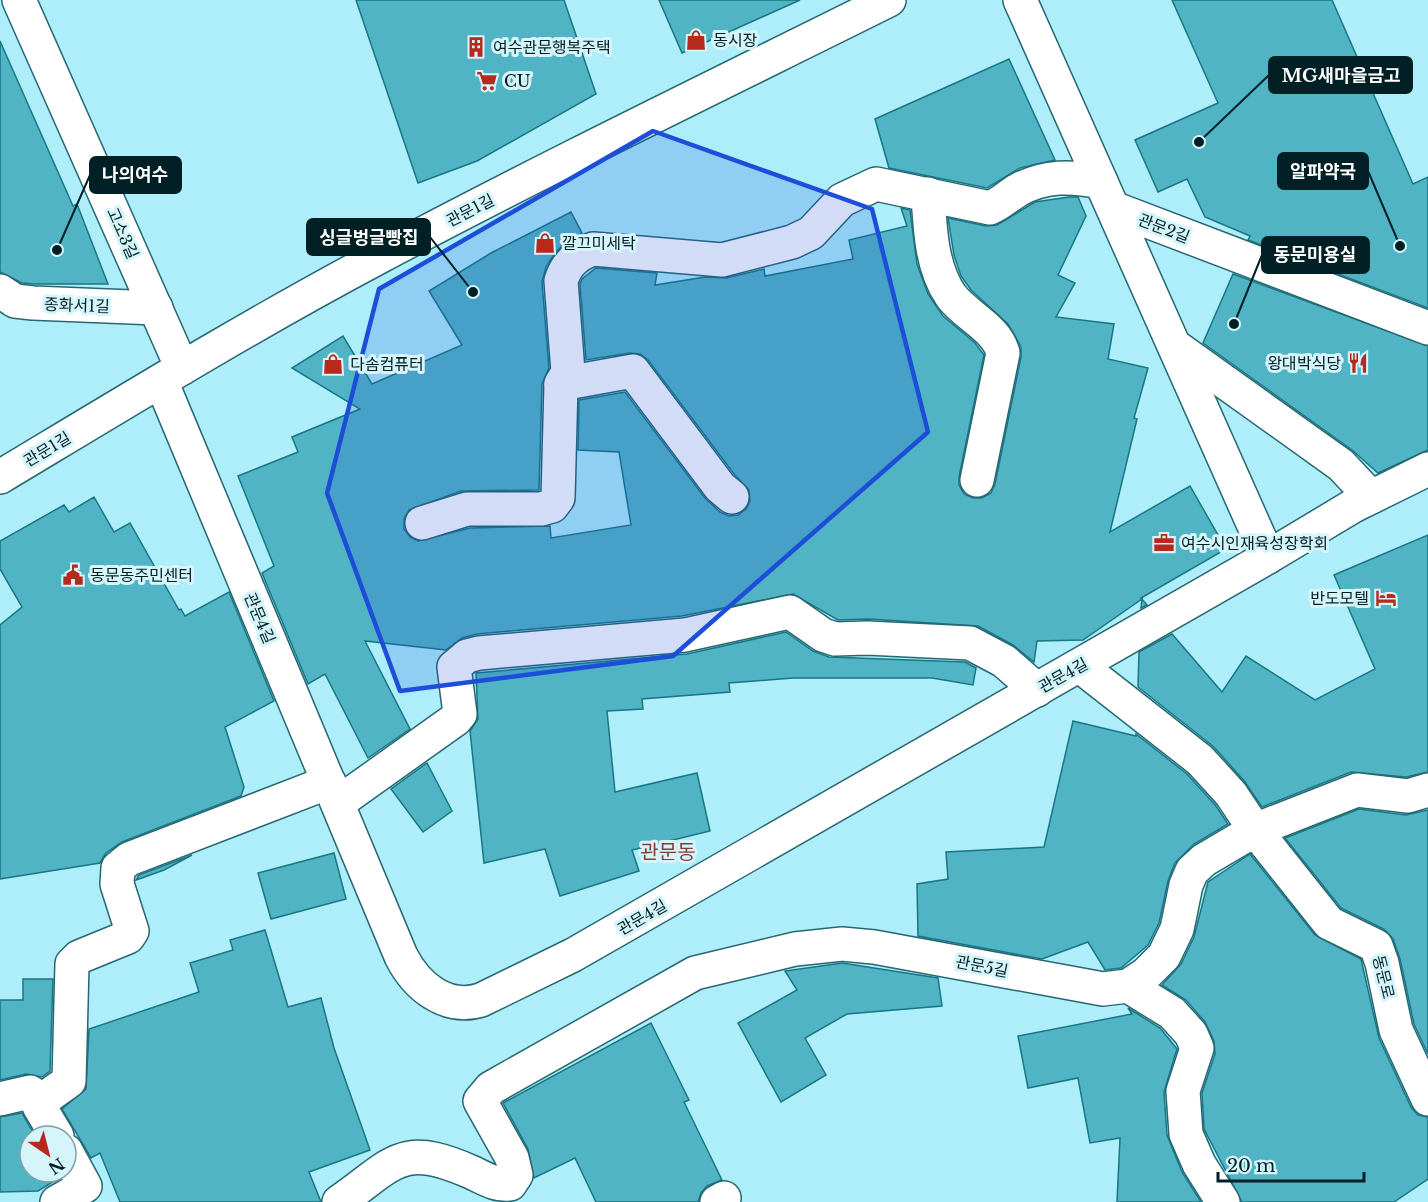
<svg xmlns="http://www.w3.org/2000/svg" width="1428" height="1202" viewBox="0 0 1428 1202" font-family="'Libre Baskerville','Noto Sans KR',serif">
<rect width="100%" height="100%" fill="#adeefa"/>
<g fill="#51b4c4" stroke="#197683" stroke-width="1.5">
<polygon points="356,0 564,0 596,94 477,161 418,183"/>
<polygon points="659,0 800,0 682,53"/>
<polygon points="1172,0 1332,0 1413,184 1428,177 1428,308 1248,240 1250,236 1205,217 1187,179 1158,192 1135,140 1218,103"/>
<polygon points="0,41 73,206 77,204 108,284 34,284 22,283 0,272"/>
<polygon points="1009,59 1055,160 1020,168 987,188 889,168 875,119"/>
<polygon points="1069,197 1078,197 1086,216 1058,275 1075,283 1056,317 1114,324 1108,359 1148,368 1134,418 1137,419 1110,532 1190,486 1226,549 1141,598 1147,605 1141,608 1142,599 1083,640 1037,641 1034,662 1013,645 978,626 868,619 838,620 793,594 682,616 477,634 462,638 446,650 365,641 410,729 368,758 325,674 308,684 262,573 274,566 238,476 298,452 292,437 360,409 292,368 343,336 372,384 462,345 429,291 491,253 571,212 582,233 566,242 555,253 546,267 542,282 549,368 542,384 539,490 461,491 409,510 404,519 404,529 410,537 418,541 470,528 550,526 551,538 631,525 619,452 578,450 579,400 625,392 705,498 720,512 729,516 738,515 746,509 750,501 749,490 734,474 648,360 640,354 630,353 586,360 580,284 582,279 596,268 657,273 655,285 705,277 726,278 764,269 765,276 853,259 849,240 907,226 901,208 910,210 917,264 928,294 943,316 975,343 984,355 959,477 959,485 964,494 973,498 982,498 991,493 995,484 1021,357 1021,347 1008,324 971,290 961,276 954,255 948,218 986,226 997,225 1035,202"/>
<polygon points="1233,274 1428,346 1428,450 1378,473 1352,450 1203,343"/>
<polygon points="94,497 114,532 130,523 179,610 181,609 185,616 229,592 274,701 225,727 244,787 241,796 122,842 106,853 100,863 0,879 0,625 22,607 0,569 0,541 64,505 69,512"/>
<polygon points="1428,535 1428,772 1406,777 1351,772 1262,807 1245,782 1214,747 1138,687 1139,652 1172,634 1222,692 1246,656 1315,700 1375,669 1334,575"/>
<polygon points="786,632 813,651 829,657 965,662 976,668 973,685 932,678 793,678 729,683 730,692 642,699 643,709 607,711 615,792 697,773 710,831 632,850 639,871 560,896 545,849 484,863 470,731 478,719 476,673 687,654"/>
<polygon points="1073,721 1136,736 1136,734 1187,774 1216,806 1228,824 1194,844 1175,863 1168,881 1159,923 1148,945 1121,968 1105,970 1088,942 1042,959 918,936 917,884 948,879 946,852 1044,847"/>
<polygon points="427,763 452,811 423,832 391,789"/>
<polygon points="1359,809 1406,815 1428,810 1428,1054 1414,1024 1400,959 1393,939 1384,929 1341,908 1285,838"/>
<polygon points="334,853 346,899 271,919 258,873"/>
<polygon points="1250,854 1315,935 1361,959 1379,1038 1411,1107 1418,1115 1428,1117 1428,1179 1394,1202 1242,1202 1204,1129 1202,1093 1215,1054 1214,1041 1205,1022 1186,1000 1162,985 1181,964 1194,937 1208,882"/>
<polygon points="192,855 164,870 136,880 139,875"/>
<polygon points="265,930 288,1007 321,998 334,1048 370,1150 309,1172 321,1202 120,1202 100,1153 91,1158 62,1109 86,1089 89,1029 199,992 190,963 233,950 230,940"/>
<polygon points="842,963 938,978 942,1006 847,1014 805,1038 826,1075 781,1102 738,1023 797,990 785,971"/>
<polygon points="23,979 53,979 50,1071 42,1077 26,1074 0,1080 0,1000 23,1000"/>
<polygon points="1128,1008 1160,1028 1177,1049 1164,1092 1167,1135 1182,1172 1201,1202 1117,1202 1120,1138 1090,1143 1078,1078 1028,1088 1018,1036 1132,1014"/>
<polygon points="651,1023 689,1100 684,1102 722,1180 707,1186 701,1193 698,1202 596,1202 575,1158 534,1178 528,1149 503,1103"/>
<polygon points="22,1113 35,1136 30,1136 30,1172 56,1172 59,1178 38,1191 0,1192 0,1117"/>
</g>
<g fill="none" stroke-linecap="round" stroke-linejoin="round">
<g stroke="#266771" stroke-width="36">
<g id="minor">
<polyline points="19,0 182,368"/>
<polyline points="1020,0 1268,557"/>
<path d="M928,194C930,228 931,267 951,296C966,316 997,328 1003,353L977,480"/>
<polyline points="1113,208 1428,328"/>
<polyline points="0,291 15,301 33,303 156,308"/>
<polyline points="1176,347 1341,465 1371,497"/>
<path d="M161,381L401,956C416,986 446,1011 481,1000L573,955L1268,557L1353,506L1428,469"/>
<polyline points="561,384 633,371 720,487 732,497"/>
<path d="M0,477C125,402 249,326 377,258C546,168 718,85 889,0"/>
<path d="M422,523L467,509H541L552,506L558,498L561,384L568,372L561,281C566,264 576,255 593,249L722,260L792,242L811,233L842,200L876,184L990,208C1000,204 1008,196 1018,190C1046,175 1071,176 1101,182"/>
<polyline points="1080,666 1200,760 1231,794 1255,830 1329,923 1376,946 1382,963 1396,1030 1428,1099"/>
<polyline points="338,803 456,719 460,714 454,667 467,656 479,653 685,635 790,612 823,635 835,639 867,638 970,643 1004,661 1037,690"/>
<polyline points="1128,986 1172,1013 1191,1034 1197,1048 1183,1091 1186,1134 1199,1164 1223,1202"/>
<polyline points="0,1099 30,1092 43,1100"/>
<polyline points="57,1136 39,1106 41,1101 69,1081 72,964 79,957 128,937 132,931 117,884 118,868 129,859 329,782"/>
<polyline points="57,1202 85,1186 66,1151"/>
<path d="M339,1202C395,1163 401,1141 471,1172C484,1178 496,1186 510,1184L516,1175L512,1158L480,1101L491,1088L695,973L795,949L842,944L874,947L1103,989L1128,986L1146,974L1164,956L1177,929L1186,885L1192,871L1204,860L1255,830L1357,790L1408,796L1428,790"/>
<polyline points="717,1202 724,1198"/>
</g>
</g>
<use href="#minor" stroke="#fff" stroke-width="33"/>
</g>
<path fill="#1d4ed8" fill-opacity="0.2" stroke="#1d4ed8" stroke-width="4.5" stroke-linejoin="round" d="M653,131L872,209L928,432L673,656L400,691L327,493L379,289Z"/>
<defs>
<g id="shop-bare" transform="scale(1.62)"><path d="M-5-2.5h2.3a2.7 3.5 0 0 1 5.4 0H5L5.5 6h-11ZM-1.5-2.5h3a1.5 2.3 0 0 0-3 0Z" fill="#b7291d" stroke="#d6f5fb" stroke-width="2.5" paint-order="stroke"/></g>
<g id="building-bare" transform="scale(1.62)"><path d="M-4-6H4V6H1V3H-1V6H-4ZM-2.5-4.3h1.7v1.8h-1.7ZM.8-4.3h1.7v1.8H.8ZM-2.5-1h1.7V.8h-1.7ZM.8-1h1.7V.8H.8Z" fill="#b7291d" stroke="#d6f5fb" stroke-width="2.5" paint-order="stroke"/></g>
<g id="supermarket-bare" transform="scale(1.62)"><path d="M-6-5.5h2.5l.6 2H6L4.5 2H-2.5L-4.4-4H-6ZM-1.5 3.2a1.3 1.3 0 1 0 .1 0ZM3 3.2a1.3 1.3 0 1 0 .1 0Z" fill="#b7291d" stroke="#d6f5fb" stroke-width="2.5" paint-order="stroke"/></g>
<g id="restaurant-bare" transform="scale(1.62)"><path d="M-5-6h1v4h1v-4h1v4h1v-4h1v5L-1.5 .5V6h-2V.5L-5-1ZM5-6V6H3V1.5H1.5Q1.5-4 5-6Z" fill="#b7291d" stroke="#d6f5fb" stroke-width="2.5" paint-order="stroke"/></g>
<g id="office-bare" transform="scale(1.62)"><path d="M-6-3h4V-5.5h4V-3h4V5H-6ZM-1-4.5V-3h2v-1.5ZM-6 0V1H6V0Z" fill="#b7291d" stroke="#d6f5fb" stroke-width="2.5" paint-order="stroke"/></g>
<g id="civic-bare" transform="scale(1.62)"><path d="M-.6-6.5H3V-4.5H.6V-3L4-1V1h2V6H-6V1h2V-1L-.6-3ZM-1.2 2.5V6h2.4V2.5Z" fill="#b7291d" stroke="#d6f5fb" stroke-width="2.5" paint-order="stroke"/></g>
<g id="hotel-bare" transform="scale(1.62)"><path d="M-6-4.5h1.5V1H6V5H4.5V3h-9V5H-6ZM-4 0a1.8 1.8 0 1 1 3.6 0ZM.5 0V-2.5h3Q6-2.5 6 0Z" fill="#b7291d" stroke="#d6f5fb" stroke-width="2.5" paint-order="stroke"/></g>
</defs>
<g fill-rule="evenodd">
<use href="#shop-bare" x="696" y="40"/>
<use href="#building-bare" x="476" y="47"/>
<use href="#supermarket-bare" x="487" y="81"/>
<use href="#shop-bare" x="545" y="243"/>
<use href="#restaurant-bare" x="1358" y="363"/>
<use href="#shop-bare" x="333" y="364"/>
<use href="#office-bare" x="1164" y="543"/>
<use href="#civic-bare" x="73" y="575"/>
<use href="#hotel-bare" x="1386" y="598"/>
</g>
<g text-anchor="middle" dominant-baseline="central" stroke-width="6" stroke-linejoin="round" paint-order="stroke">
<g font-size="16" fill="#002025" stroke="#d6f5fb" text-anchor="start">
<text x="713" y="40">동시장</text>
<text x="493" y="47">여수관문행복주택</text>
<text x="504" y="81">CU</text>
<text x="562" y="243">깔끄미세탁</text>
<text x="1341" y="363" text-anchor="end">왕대박식당</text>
<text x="350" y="364">다솜컴퓨터</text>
<text x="1181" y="543">여수시인재육성장학회</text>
<text x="90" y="575">동문동주민센터</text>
<text x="1369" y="598" text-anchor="end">반도모텔</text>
</g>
<g font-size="16" fill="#002025" stroke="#d6f5fb">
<text transform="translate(470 210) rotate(-27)">관문1길</text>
<text transform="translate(1164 228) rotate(21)">관문2길</text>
<text transform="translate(123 233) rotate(66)">고소3길</text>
<text transform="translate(77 305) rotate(2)">종화서1길</text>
<text transform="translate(47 449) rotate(-31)">관문1길</text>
<text transform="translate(260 618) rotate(67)">관문4길</text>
<text transform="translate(1063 675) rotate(-29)">관문4길</text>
<text transform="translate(642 917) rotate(-30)">관문4길</text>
<text transform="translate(982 966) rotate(11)">관문5길</text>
<text transform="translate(1384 977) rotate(76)">동문로</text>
</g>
<g font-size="20" fill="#853e34" stroke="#d6f5fb">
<text x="668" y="852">관문동</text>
</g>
</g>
<path fill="none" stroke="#002025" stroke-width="2" d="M1199 142L1269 75M1400 246L1368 171M57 250L90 175M473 292L430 237M1234 324L1262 255"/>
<g fill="#002025" stroke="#d6f5fb" stroke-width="2">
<circle cx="1199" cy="142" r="6"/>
<circle cx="1400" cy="246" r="6"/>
<circle cx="57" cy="250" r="6"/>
<circle cx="473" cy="292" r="6"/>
<circle cx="1234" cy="324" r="6"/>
</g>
<g fill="#002025" stroke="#002025" stroke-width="2">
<rect x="1269" y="57" width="143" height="36" rx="6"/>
<rect x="1278" y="153" width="90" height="36" rx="6"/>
<rect x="90" y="157" width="91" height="36" rx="6"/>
<rect x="307" y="219" width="123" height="36" rx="6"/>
<rect x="1262" y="237" width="107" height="36" rx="6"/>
</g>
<g font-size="18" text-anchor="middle" font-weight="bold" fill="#fff">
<text x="1341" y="82">MG새마을금고</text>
<text x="1323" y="178">알파약국</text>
<text x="135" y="181">나의여수</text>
<text x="369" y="244">싱글벙글빵집</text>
<text x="1315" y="261">동문미용실</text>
</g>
<g transform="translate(48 1154) rotate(145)"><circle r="28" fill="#d6f5fb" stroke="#80a0a5" stroke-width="1.5"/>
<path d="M0-4.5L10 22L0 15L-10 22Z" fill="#b7291d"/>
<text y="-9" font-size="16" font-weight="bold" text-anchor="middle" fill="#002025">N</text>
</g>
<path d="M1218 1172v9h146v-9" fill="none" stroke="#002025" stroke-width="3"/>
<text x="1227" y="1172" font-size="18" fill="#002025" stroke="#d6f5fb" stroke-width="4.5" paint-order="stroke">20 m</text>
</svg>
